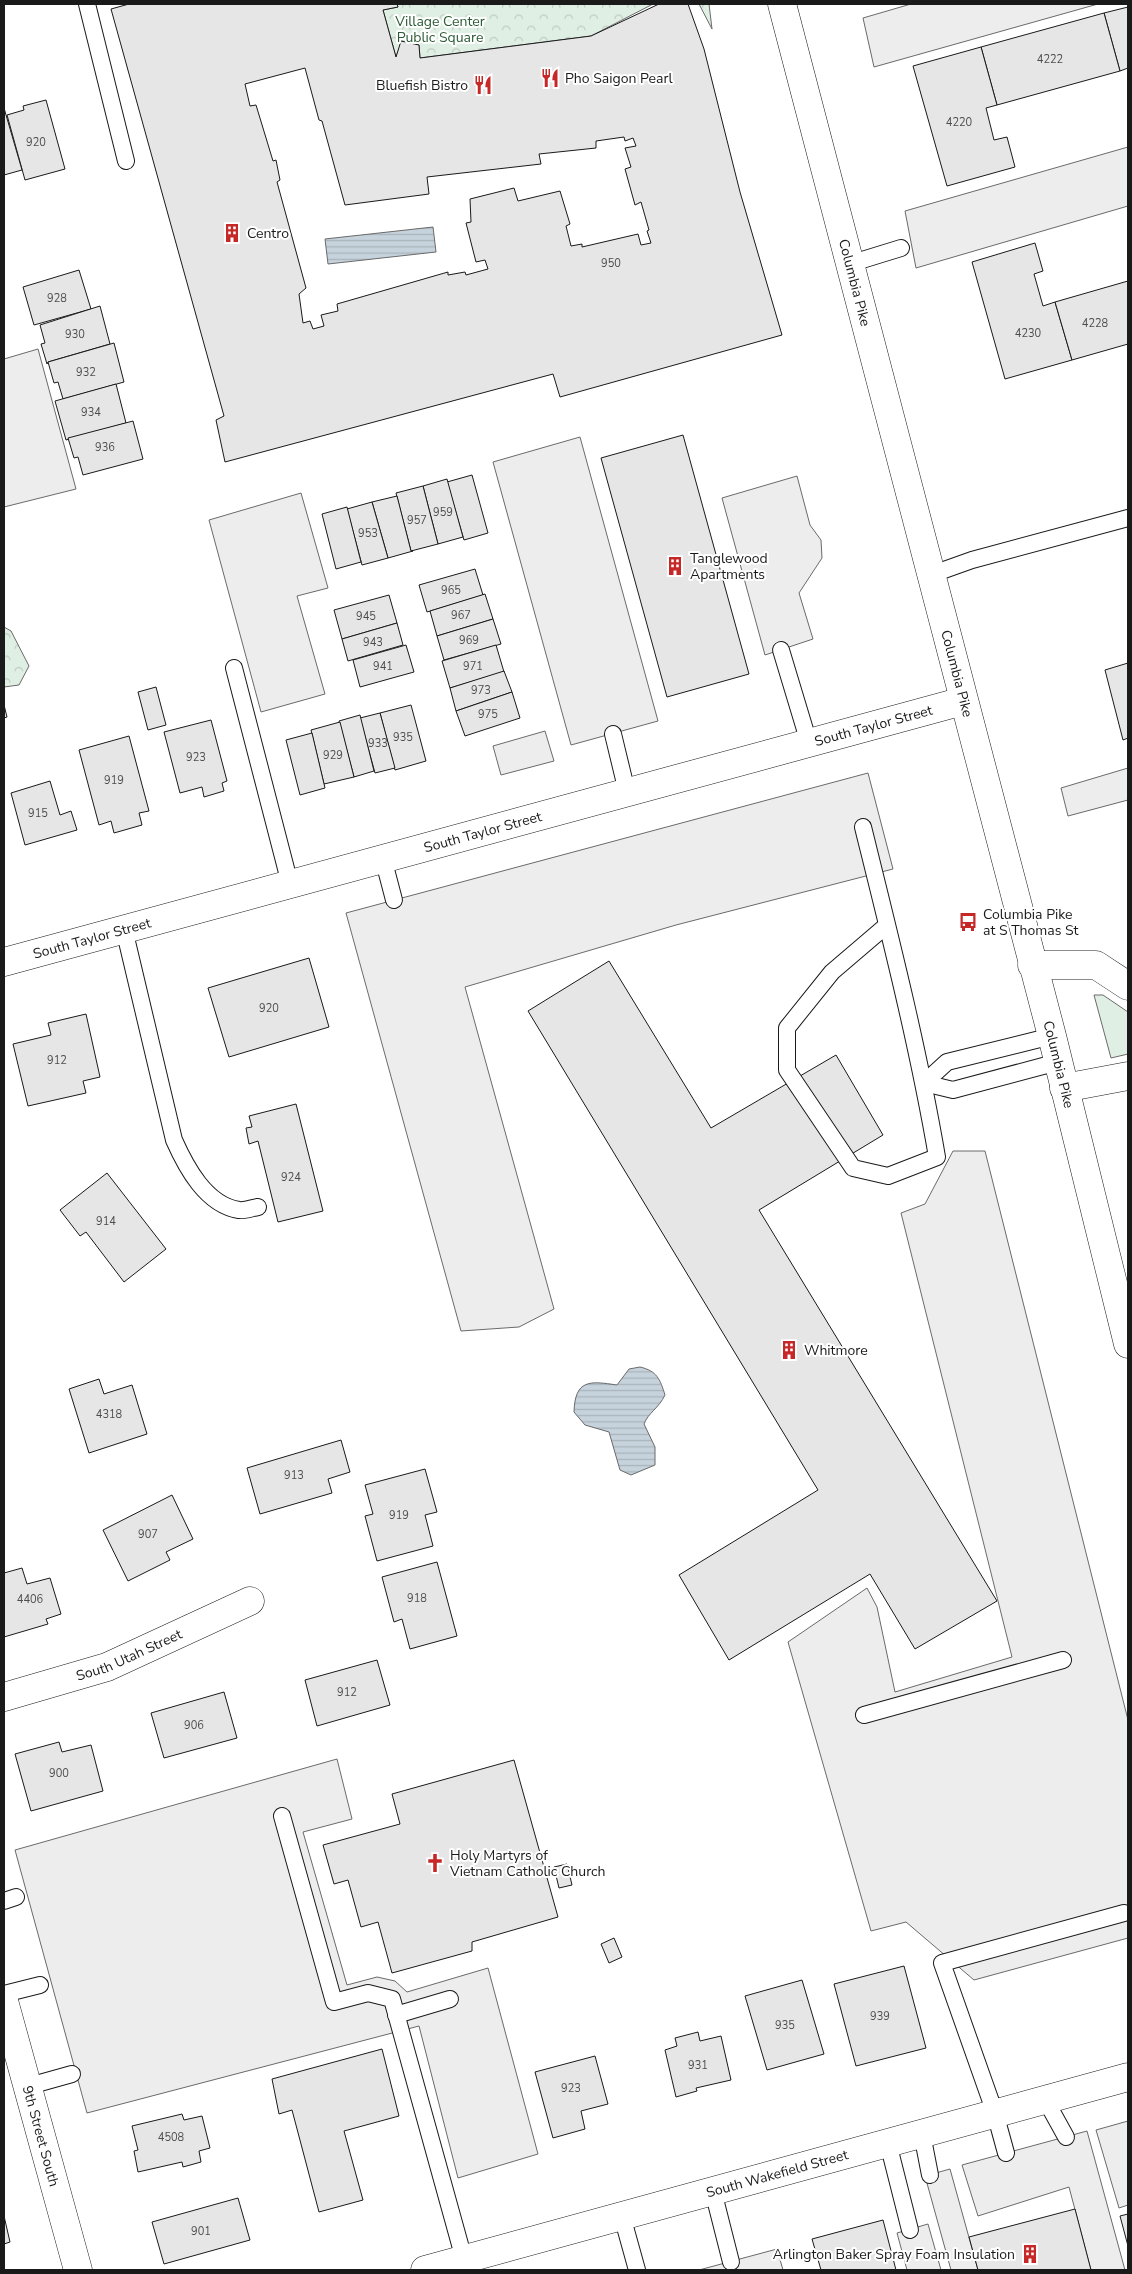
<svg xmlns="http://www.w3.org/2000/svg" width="1132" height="2274" viewBox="0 0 1132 2274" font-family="'Nunito Sans',sans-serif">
<defs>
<pattern id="park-crowns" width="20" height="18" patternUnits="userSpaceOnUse" patternTransform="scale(1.25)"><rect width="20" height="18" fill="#e0efe3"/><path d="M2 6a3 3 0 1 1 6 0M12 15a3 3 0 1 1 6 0" fill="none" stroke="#c0ccc2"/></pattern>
<pattern id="water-rules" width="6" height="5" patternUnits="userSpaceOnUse" patternTransform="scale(1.25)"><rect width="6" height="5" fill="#c6d2dc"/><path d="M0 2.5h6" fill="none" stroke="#aab4bc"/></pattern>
</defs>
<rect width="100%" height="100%" fill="#fff"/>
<polygon fill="#e0efe3" stroke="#6a6a6a" points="1094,995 1103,995 1128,1012 1128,1054 1111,1058"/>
<g fill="url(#park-crowns)" stroke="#6a6a6a">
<polygon points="397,4 653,4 591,36 420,58 419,45 402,41 396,57 383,10 398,7"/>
<polygon points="699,4 709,4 712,29"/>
<polygon points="4,627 11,631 29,666 19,685 4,687"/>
</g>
<g fill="#ededed" stroke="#6a6a6a">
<polygon points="911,4 1098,4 874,67 863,18"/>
<polygon points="1128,147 1128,206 916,268 905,211"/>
<polygon points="38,349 76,489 4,507 4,359"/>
<polygon points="580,437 658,721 571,745 493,462"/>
<polygon points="797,476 810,525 821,540 822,558 799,593 813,639 765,655 722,498"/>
<polygon points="301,493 328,588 297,596 325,694 261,712 209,520"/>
<polygon points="545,731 554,761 501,775 493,746"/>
<polygon points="1128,768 1128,800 1068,816 1061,788"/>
<polygon points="868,773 893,869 676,925 465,987 554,1309 519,1327 461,1331 346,913"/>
<polygon points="953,1151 985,1151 1128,1720 1128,1938 974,1980 906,1922 871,1931 788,1642 867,1588 877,1607 895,1692 1012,1657 901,1213 925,1204"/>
<polygon points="337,1759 352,1819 303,1832 347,1985 377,1977 395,1981 407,1992 488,1968 538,2154 458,2178 419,2026 87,2113 15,1850"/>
<polygon points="1128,2121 1128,2205 1119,2208 1096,2130"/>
<polygon points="1087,2131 1125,2270 1091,2270 1069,2187 978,2216 962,2165"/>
<polygon points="950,2169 978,2270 951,2270 925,2176"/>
<polygon points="928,2224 941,2270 907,2270 897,2233"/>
<polygon points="777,2249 783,2270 699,2270"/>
</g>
<g fill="url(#water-rules)" stroke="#6a6a6a">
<polygon points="433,227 436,252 328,264 325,239"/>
<path d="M640,1367C657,1371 660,1379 665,1395C659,1408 648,1413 644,1424L655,1447V1465L631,1475L620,1470L609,1432L585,1425L574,1412C575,1379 590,1381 617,1385L629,1369Z"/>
</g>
<g fill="#e6e6e6" stroke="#1a1a1a" fill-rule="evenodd">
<path d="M129,4H397L398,7L383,10L396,57L401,41L419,45L420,58L591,36L659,4H688L704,49L740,192L782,335L560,397L553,374L225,462L216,420L224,416L111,9ZM305,68L319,120L322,121L345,205L429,194L427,177L541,164L539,154L596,148V141L624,137L625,141L633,138L636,146L625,148L631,167L625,169L635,205L641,202L649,230L647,231L651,243L641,245L638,234L582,247V244L571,246L566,226L570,224L560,191L518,201L514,188L470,199L471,222L466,223L476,262L485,260L488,269L466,275L465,272L448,275V272L337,304L338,311L321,315L324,326L313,329L310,321L303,323L299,294L306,288L277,182L280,180L276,160L273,161L256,105L250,106L245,84Z"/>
<polygon points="1128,7 1128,68 1120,71 1104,13"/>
<polygon points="1104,13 1120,71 997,105 981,47"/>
<polygon points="981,47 997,105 986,108 994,140 1007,137 1015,167 947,186 913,66"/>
<polygon points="46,100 65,169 25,180 7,115 24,110 23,106"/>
<polygon points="4,108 22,170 4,175"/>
<polygon points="1035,243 1043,271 1034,274 1043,306 1055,302 1072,360 1005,379 972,262"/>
<polygon points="79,270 91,309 34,325 23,287"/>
<polygon points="1128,281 1128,344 1072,360 1055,302"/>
<polygon points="100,306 110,344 48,362 47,364 41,344 45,343 40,325"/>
<polygon points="114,343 124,382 63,399 58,382 54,383 48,362"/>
<polygon points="116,384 126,423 66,440 55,401"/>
<polygon points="133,421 143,459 83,475 78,457 74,458 68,438"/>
<polygon points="683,435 749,674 667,697 601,458"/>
<polygon points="472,475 488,533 464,540 447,482"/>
<polygon points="447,479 463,537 438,544 423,486"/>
<polygon points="423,486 438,544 411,551 396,493"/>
<polygon points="397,496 411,551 413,551 388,558 372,502"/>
<polygon points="372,502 388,558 362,565 347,509"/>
<polygon points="347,507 361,562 336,569 322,514"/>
<polygon points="475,569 483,595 427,612 419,585"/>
<polygon points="485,594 493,619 437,636 430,611"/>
<polygon points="389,595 397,623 342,639 334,610"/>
<polygon points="493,619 501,644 444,660 437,636"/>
<polygon points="397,623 403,645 348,661 342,639"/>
<polygon points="406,645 414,672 360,687 353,660"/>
<polygon points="496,645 504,672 450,688 442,661"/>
<polygon points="1128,663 1128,738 1123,740 1105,670"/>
<polygon points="504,671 512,692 456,711 450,688"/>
<polygon points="156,687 166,725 148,730 138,692"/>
<polygon points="512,692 520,718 465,736 456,711"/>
<polygon points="4,705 7,717 4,718"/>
<polygon points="411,705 426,761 395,770 380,713"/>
<polygon points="380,713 395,768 375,773 360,718"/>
<polygon points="360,715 374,771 354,777 339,721"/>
<polygon points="211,720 227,781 222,783 224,791 204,797 202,787 180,793 164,732"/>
<polygon points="340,722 354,777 324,784 311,730"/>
<polygon points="312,733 325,788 300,795 286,740"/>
<polygon points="129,736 149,811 139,813 142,825 114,833 111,821 99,825 79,750"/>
<polygon points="50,781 60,815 71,811 77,830 25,845 11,793"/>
<polygon points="309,958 329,1027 229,1057 208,988"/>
<polygon points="609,961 711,1128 836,1055 883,1135 759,1210 997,1601 915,1649 870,1574 729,1660 679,1575 818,1490 528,1011"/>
<polygon points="86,1014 100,1077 83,1081 86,1093 28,1106 13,1044 51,1035 48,1023"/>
<polygon points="296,1104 323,1211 278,1222 258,1141 249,1144 246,1128 252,1127 249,1116"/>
<polygon points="107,1173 166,1249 124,1282 86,1232 80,1236 60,1210"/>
<polygon points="99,1379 104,1394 132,1385 147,1434 89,1453 69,1389"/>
<polygon points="341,1440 350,1472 328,1479 332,1493 260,1514 247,1468"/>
<polygon points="425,1469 437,1512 425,1515 433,1546 377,1561 365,1516 373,1514 365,1485"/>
<polygon points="172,1495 193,1539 166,1552 170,1560 128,1581 103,1530"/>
<polygon points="437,1562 457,1636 410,1649 402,1619 394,1622 382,1577"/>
<polygon points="22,1568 27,1584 50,1578 61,1614 46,1619 48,1624 4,1637 4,1573"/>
<polygon points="377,1660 390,1705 317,1726 305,1680"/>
<polygon points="224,1692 237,1738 164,1758 151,1713"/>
<polygon points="59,1742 62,1752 91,1745 103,1791 31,1811 15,1754"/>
<polygon points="514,1760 558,1917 472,1942 472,1951 392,1973 378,1922 361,1927 348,1880 334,1884 323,1845 400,1824 392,1794"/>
<polygon points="567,1864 572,1885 559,1888 554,1867"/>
<polygon points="614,1938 622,1957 609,1963 601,1944"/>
<polygon points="904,1966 926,2048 856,2066 834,1984"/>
<polygon points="802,1980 824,2054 767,2070 745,1996"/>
<polygon points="698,2032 700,2041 721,2036 731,2080 696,2088 697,2091 676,2097 665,2050 677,2046 675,2038"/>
<polygon points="382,2049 399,2116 344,2131 363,2200 319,2212 292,2110 279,2114 272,2079"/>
<polygon points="595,2056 608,2104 581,2111 585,2129 553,2138 535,2072"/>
<polygon points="182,2114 184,2120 202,2116 210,2148 199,2151 201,2162 183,2167 182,2162 138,2172 134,2151 138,2150 132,2126"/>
<polygon points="238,2198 250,2240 164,2264 152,2222"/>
<polygon points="1075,2209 1091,2270 978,2270 969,2237"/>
<polygon points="1128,2214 1128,2246 1120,2216"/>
<polygon points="4,2216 10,2242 4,2244"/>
<polygon points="883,2220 896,2270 821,2270 812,2239"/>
</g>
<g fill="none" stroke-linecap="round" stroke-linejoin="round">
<g stroke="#1a1a1a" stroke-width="18">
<g id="lane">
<polyline points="87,4 126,161"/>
<polyline points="849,264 901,248"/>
<polyline points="930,575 972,560 1128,518"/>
<polyline points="781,650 809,743"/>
<polyline points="234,668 290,884"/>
<polyline points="613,734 627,792"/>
<path d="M863,827C890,936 918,1046 937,1157L888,1176L853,1168L787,1070V1028L832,972L887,925"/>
<polyline points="383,858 394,900"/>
<path d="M124,929L174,1140C186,1167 206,1205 239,1210C244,1211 252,1208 258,1207"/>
<polyline points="924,1083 947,1062 1052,1036"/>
<polyline points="924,1083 953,1090 1058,1062"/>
<polyline points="864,1715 1063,1660"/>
<polyline points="282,1816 334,2002 368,1993 392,1999 464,2259"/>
<polyline points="4,1901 16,1897"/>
<polyline points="4,1994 40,1985"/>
<polyline points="396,2015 450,1999"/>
<polyline points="29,2086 72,2074"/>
<polyline points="1045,2099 1066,2137"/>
<polyline points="922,2134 930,2175"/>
<polyline points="888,2143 910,2230"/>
<polyline points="1006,2153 995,2113 942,1963 1124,1913"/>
<polyline points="713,2191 731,2262"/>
<polyline points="622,2216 637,2270"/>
</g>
</g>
<g stroke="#1a1a1a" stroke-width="29">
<g id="street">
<path id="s1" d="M4,962L963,701"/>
<polyline points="1032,965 1096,965 1128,986"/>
<polyline points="1064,1088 1128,1076"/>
<path id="s2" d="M4,1697L107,1667L250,1601"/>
<path id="s3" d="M4,2001L78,2270"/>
<path id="s4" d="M425,2270L1128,2077"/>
</g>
</g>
<g stroke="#1a1a1a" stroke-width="29">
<g id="primary">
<path id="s5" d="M782,4L1052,1036L1128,1344"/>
</g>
</g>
<use href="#lane" stroke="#fff" stroke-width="16"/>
<use href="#street" stroke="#fff" stroke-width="28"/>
<use href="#primary" stroke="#fff" stroke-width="28"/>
</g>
<defs>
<g id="restaurant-bare" transform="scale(1.5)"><path d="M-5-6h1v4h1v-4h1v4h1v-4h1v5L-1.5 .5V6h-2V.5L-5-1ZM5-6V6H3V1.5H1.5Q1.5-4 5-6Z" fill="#c62828" stroke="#fff" stroke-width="2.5" paint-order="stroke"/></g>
<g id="building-bare" transform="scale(1.5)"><path d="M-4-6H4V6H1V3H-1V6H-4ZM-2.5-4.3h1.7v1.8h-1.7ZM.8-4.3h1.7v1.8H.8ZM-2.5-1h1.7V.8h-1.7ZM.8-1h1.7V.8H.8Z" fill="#c62828" stroke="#fff" stroke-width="2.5" paint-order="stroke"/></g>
<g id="bus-bare" transform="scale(1.5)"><path d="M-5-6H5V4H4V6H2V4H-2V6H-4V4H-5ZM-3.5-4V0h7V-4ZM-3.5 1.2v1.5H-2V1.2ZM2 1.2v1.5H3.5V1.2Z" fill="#c62828" stroke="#fff" stroke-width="2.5" paint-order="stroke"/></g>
<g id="church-bare" transform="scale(1.5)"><path d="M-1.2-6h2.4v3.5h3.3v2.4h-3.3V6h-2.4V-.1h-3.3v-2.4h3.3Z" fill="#c62828" stroke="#fff" stroke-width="2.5" paint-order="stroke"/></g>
</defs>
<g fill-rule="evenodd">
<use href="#restaurant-bare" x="550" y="78"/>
<use href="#restaurant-bare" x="483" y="85"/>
<use href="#building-bare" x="232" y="233"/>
<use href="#building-bare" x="675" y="566"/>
<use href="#bus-bare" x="968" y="922"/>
<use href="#building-bare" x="789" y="1350"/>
<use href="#church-bare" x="435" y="1863"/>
<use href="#building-bare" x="1030" y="2254"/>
</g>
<g text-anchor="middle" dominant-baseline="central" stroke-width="4" stroke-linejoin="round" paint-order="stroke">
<g font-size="11" fill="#4d4d4d">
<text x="1050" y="59">4222</text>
<text x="959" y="122">4220</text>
<text x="36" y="142">920</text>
<text x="611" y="263">950</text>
<text x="57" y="298">928</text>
<text x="1095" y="323">4228</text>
<text x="1028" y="333">4230</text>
<text x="75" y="334">930</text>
<text x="86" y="372">932</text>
<text x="91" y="412">934</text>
<text x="105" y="447">936</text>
<text x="443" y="512">959</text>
<text x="417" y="520">957</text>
<text x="368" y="533">953</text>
<text x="451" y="590">965</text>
<text x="461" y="615">967</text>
<text x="366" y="616">945</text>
<text x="469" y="640">969</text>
<text x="373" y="642">943</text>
<text x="383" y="666">941</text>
<text x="473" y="666">971</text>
<text x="481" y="690">973</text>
<text x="488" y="714">975</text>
<text x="403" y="737">935</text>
<text x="378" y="743">933</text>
<text x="333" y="755">929</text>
<text x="196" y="757">923</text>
<text x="114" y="780">919</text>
<text x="38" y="813">915</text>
<text x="269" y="1008">920</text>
<text x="57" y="1060">912</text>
<text x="291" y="1177">924</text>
<text x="106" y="1221">914</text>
<text x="109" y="1414">4318</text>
<text x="294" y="1475">913</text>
<text x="399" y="1515">919</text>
<text x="148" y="1534">907</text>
<text x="417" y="1598">918</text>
<text x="30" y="1599">4406</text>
<text x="347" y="1692">912</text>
<text x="194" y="1725">906</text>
<text x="59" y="1773">900</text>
<text x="880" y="2016">939</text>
<text x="785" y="2025">935</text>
<text x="698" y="2065">931</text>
<text x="571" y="2088">923</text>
<text x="171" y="2137">4508</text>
<text x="201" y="2231">901</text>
</g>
<g font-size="14" fill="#2b5a34" stroke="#fff">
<text x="440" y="21">Village Center<tspan x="440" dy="16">Public Square</tspan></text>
</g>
<g font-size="14" fill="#1a1a1a" stroke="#fff" text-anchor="start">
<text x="565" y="78">Pho Saigon Pearl</text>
<text x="468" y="85" text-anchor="end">Bluefish Bistro</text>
<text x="247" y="233">Centro</text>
<text x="690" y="558">Tanglewood<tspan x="690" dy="16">Apartments</tspan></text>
<text x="983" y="914">Columbia Pike<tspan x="983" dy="16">at S Thomas St</tspan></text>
<text x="804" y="1350">Whitmore</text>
<text x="450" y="1855">Holy Martyrs of<tspan x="450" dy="16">Vietnam Catholic Church</tspan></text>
<text x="1015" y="2254" text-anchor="end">Arlington Baker Spray Foam Insulation</text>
</g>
<g font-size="14" fill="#1a1a1a" stroke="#fff">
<text stroke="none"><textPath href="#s5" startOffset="288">Columbia Pike</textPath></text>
<text stroke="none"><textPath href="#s5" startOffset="692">Columbia Pike</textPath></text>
<text stroke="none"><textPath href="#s1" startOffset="901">South Taylor Street</textPath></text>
<text stroke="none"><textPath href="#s1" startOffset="496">South Taylor Street</textPath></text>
<text stroke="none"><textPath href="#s1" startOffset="91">South Taylor Street</textPath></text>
<text stroke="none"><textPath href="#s5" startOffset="1096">Columbia Pike</textPath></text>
<text stroke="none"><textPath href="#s2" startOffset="132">South Utah Street</textPath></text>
<text stroke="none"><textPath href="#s3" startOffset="140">9th Street South</textPath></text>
<text stroke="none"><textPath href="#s4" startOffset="365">South Wakefield Street</textPath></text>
</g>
</g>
<rect width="1132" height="2274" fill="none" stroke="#1a1a1a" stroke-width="10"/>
</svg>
